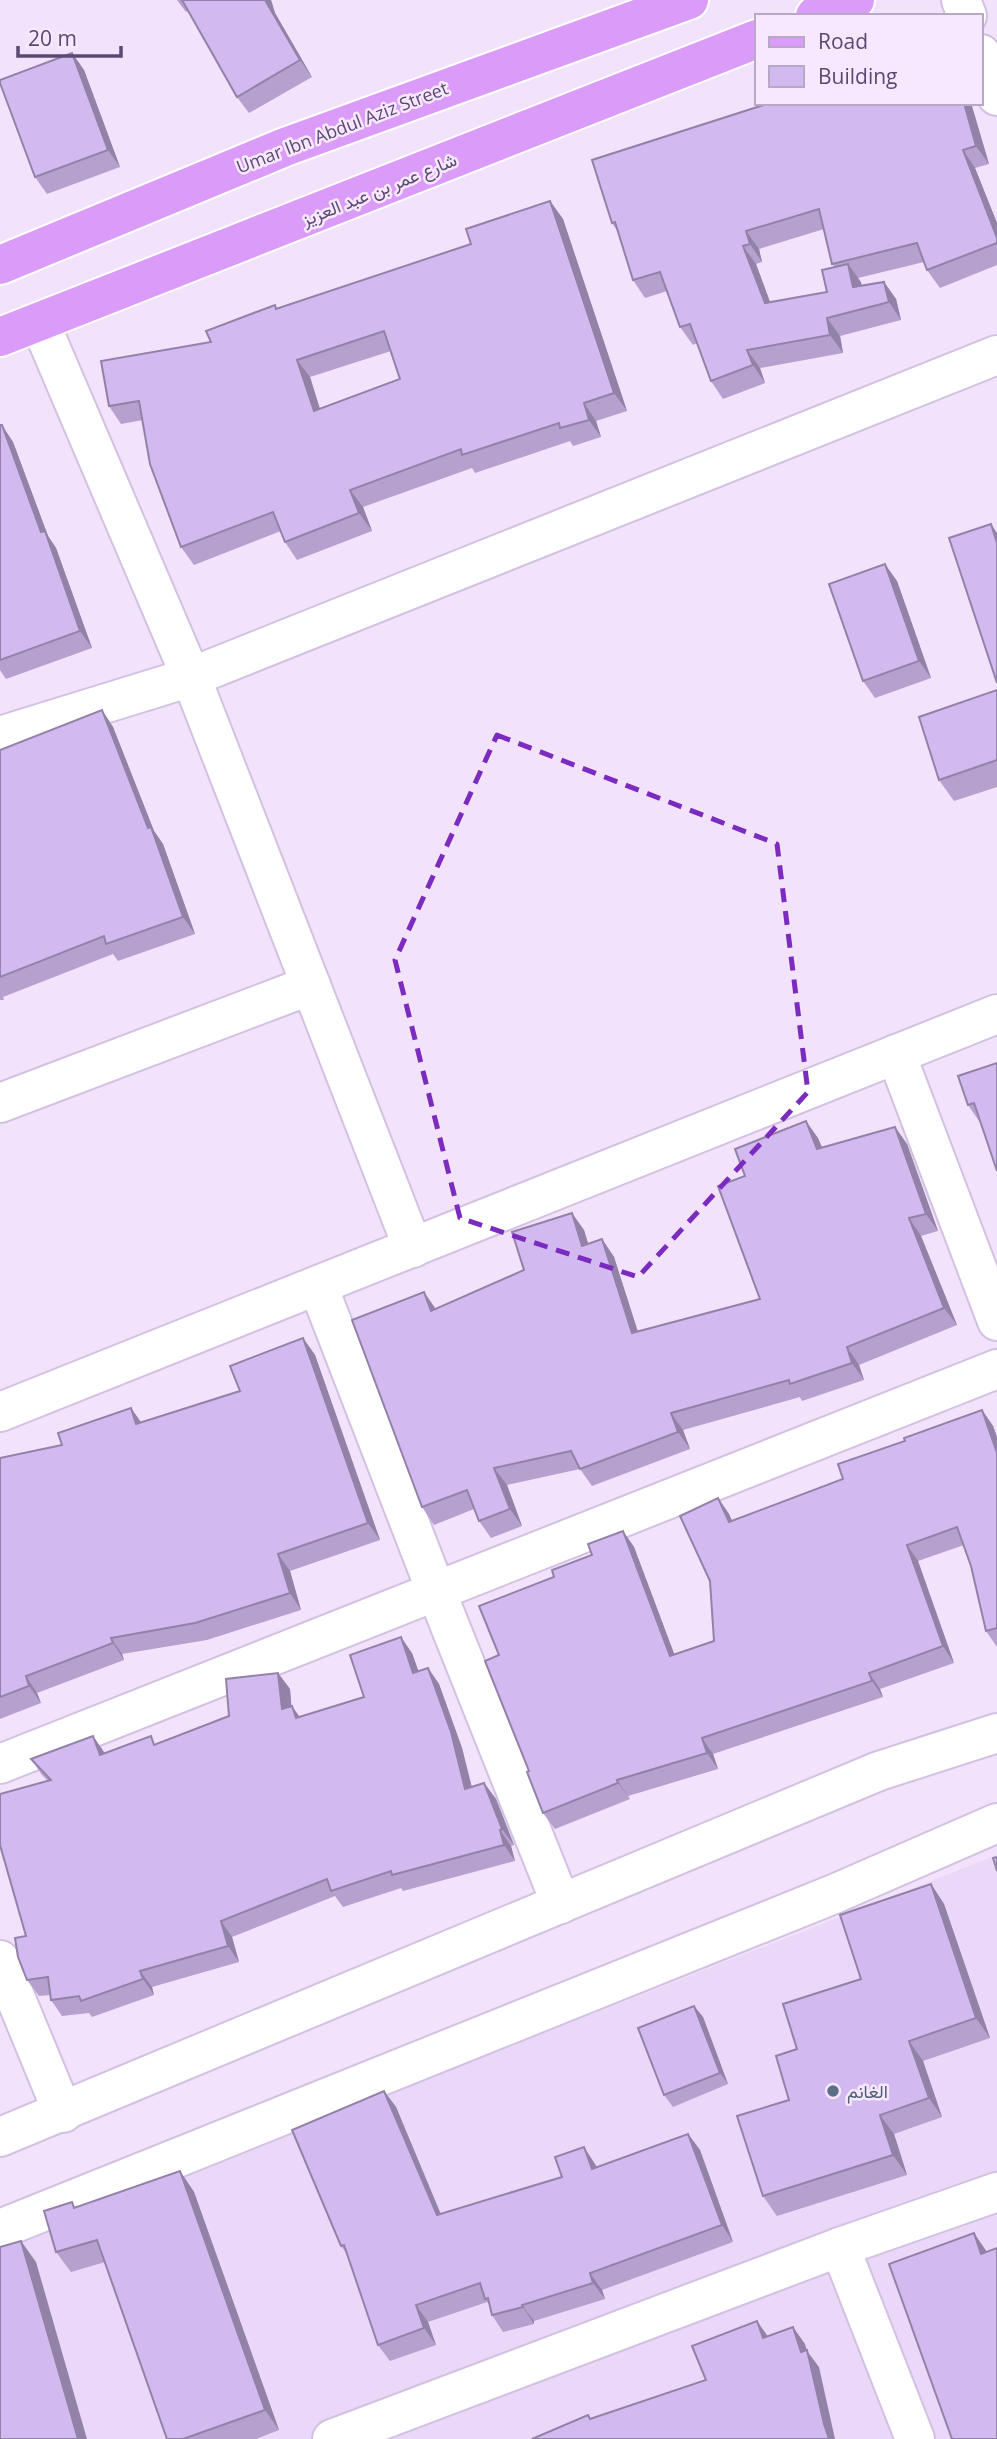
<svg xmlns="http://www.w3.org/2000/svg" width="997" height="2439" viewBox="0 0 997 2439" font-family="'Open Sans',Vazirmatn,sans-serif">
<rect width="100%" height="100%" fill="#f3e2fc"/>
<polygon fill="#ebd7f8" points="997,1855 997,2439 0,2439 0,2247"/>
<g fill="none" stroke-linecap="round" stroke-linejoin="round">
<g stroke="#d2c1e2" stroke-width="42">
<g id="minor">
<polyline points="961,0 967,16"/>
<polyline points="981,54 997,96"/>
<polyline points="40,323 191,677 413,1248"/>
<polyline points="0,736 191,677 997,355"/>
<polyline points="896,1054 997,1321"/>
<polyline points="0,1103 311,985"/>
<polyline points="318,1286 436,1591 561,1904"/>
<polyline points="0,1412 997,1014"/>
<polyline points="0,1764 997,1369"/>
<polyline points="0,1960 63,2113"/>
<polyline points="0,2137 879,1771 997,1733"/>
<polyline points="0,2229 834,1894 997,1823"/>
<polyline points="840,2247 915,2439"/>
<polyline points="332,2439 840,2247 997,2192"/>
</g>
</g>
<g stroke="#fff" stroke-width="42">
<g id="major">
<polyline points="815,16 855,0"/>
<polyline points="0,265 285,147 689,0"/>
<polyline points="0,337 757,39"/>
</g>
</g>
<use href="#minor" stroke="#fff" stroke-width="38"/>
<use href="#major" stroke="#da9bf9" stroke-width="38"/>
</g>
<g fill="#b5a0ce" fill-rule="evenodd">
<polygon points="177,0 271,0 275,13 312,77 249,113 237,97 188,11 186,12"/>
<polygon points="72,53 84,70 120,167 47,194 35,177"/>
<path d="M971,103L989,164L975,168L997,223V265L940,288L927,270L924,262L858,278L861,286L884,282L896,299L901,320L840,336L843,353L760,368L765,383L723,399L711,381L697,343L693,345L680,327L667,291L645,298L633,280L618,232L612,223ZM824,229L832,264L835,267L827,292L770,302L756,264L762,262L759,249Z"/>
<path d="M550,201L563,219L627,411L596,421L601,437L573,446L570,441L475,473L472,468L363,507L372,531L297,560L285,542L281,531L194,565L181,547L143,420L121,424L109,406L211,342L275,305L277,308L471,244ZM391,351L400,379L320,409L310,377Z"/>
<polygon points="0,425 13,442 48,536 56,548 92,648 6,679 0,670"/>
<polygon points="897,581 931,678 875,698 863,681"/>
<polygon points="997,690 997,787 954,801 939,780"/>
<polygon points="102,710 113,727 154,831 163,844 195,934 118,961 113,954 3,997 4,1000 0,1000 0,750"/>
<polygon points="997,1063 980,1121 979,1121 968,1105"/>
<polygon points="895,1127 907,1144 938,1231 921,1236 957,1325 859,1365 864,1380 802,1401 800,1397 683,1430 690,1449 592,1486 580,1469 507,1485 522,1526 491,1538 479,1521 474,1509 434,1525 422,1507 424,1292 436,1309 524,1270 584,1230 588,1244 602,1239 614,1257 638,1332 760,1299 745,1176 818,1138 822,1147"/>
<polygon points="303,1338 315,1355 380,1540 290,1571 301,1610 207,1640 122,1654 124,1660 37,1693 41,1703 0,1719 0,1458 62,1445 131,1408 141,1423 240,1391"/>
<polygon points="982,1410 993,1426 997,1437 997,1647 986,1631 971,1566 964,1545 918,1561 954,1663 880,1689 883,1697 713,1754 718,1769 628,1796 630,1799 555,1829 543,1813 529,1771 499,1655 554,1577 592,1555 623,1531 634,1547 674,1654 714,1641 718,1498 729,1514 732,1521 843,1479 905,1441"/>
<polygon points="412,1653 418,1671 428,1668 439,1684 462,1748 472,1787 484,1783 496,1799 514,1845 511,1846 515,1861 403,1891 401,1888 343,1907 335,1896 232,1937 239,1962 152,1987 154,1995 92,2017 89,2013 62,2016 51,2000 50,1995 39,1996 27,1980 26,1936 48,1781 42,1775 31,1759 93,1736 105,1754 156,1744 229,1716 278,1673 290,1689 291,1706 300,1717 364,1697"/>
<polygon points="931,1884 944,1904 990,2038 923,2061 942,2117 894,2134 907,2175 777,2216 763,2196 789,2100 797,2049 861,1979"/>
<polygon points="694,2006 703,2017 728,2084 673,2107 664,2095"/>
<polygon points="384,2091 396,2107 441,2214 562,2177 595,2164 597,2167 688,2134 700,2150 733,2242 602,2290 605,2299 534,2321 534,2324 503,2332 492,2315 489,2304 487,2302 428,2322 436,2345 390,2361 378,2345 347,2254 341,2246"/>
<polygon points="180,2171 194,2192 279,2430 256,2439 167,2439 105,2262 71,2272 56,2252 76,2208"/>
</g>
<g fill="#9382a8">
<polygon points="265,0 271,0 275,13 312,77 300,60"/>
<polygon points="72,53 84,70 120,167 108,150"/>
<polygon points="964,103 971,103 989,164 976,146"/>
<polygon points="963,150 975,168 997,223 997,238"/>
<polygon points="550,201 563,219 627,411 614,393"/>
<polygon points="746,231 759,249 762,262 750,244"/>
<polygon points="743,246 756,264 777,321 765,303"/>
<polygon points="848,264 861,282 866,305 853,287"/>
<polygon points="884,282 896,299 901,320 889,302"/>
<polygon points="827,318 840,336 843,353 830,335"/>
<polygon points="747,350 760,368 765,383 753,365"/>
<polygon points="297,360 310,377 326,429 314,411"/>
<polygon points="584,403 596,421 601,437 589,420"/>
<polygon points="2,425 13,442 48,536 56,548 92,648 80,631 41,532"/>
<polygon points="350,490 363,507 372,531 359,513"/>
<polygon points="991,524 997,533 997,543"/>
<polygon points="885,564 897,581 931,678 919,661"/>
<polygon points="102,710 113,727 154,831 163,844 195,934 183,917"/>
<polygon points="806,1121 818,1138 829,1166 817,1149"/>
<polygon points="895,1127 907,1144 938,1231 926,1214"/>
<polygon points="572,1213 584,1230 594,1263 582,1246"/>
<polygon points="909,1218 921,1236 957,1325 944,1308"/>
<polygon points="602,1239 614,1257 644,1351 632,1333"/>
<polygon points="424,1292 436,1310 431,1311"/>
<polygon points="303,1338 315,1355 380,1540 368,1523"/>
<polygon points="847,1347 859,1365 864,1380 852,1363"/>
<polygon points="131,1408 143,1425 136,1424"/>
<polygon points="982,1410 993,1426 997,1437 997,1453"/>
<polygon points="671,1413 683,1430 690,1449 678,1432"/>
<polygon points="494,1468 507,1485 522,1526 510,1509"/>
<polygon points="718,1498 729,1514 740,1538 729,1522"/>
<polygon points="623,1531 634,1547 681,1672 670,1656"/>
<polygon points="907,1545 918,1561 954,1663 943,1646"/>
<polygon points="278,1554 290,1571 301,1610 290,1593"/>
<polygon points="401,1637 412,1653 425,1689 413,1673"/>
<polygon points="111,1638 122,1654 124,1660 113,1643"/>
<polygon points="428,1668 439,1684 462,1748 476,1805 465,1789"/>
<polygon points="278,1673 290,1689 293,1725 282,1709"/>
<polygon points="869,1673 880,1689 883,1697 872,1681"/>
<polygon points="26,1676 37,1693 41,1703 29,1686"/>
<polygon points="292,1706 303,1722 296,1718"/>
<polygon points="93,1736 104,1752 112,1771 100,1755"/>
<polygon points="702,1738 713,1754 718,1769 707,1753"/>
<polygon points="617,1780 628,1796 630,1799 618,1783"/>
<polygon points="484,1783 496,1799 514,1845 502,1829"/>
<polygon points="500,1830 511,1846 515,1861 504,1845"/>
<polygon points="931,1884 944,1904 990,2038 976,2018"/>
<polygon points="221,1921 232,1937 239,1962 228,1946"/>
<polygon points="140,1971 152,1987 154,1995 143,1979"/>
<polygon points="694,2006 703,2017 728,2084 720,2073"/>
<polygon points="909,2041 923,2061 942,2117 929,2098"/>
<polygon points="384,2091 396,2107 448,2232 437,2215"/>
<polygon points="880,2115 894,2134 907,2175 893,2155"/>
<polygon points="688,2134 700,2150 733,2242 722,2225"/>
<polygon points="584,2147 595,2164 603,2186 592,2169"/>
<polygon points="180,2171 194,2192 279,2430 265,2410"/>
<polygon points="974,2233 989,2255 981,2254"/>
<polygon points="21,2241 36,2262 87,2439 78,2439"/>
<polygon points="590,2273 602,2290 605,2299 593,2283"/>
<polygon points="416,2305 428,2322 436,2345 424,2328"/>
<polygon points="522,2305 534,2321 534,2324 523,2307"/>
<polygon points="757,2321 769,2338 763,2338"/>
<polygon points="793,2327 805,2344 807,2351 819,2367 835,2439 829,2439 824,2424"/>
</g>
<g fill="#d2baf0" stroke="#9382a8" stroke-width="2" fill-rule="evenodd">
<polygon points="182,0 265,0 300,60 237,97"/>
<polygon points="72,53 108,150 35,177 0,83 0,80"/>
<polygon points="770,103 964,103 976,146 963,150 997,238 997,243 927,270 917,243 832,264 819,209 746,231 750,244 743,246 765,303 827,292 822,270 848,264 853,287 884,282 889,302 827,318 830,335 747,350 753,365 711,381 690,324 680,327 660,272 633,280 615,222 612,223 592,160"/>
<path d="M550,201L614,393L584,403L589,420L560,428L559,423L462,455L461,449L350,490L359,513L285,542L273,512L181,547L150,464L139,401L109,406L101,361L211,342L206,331L275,305L276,309L471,244L466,229ZM384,331L400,379L314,411L297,360Z"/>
<polygon points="0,425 2,425 41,532 45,531 80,631 0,660"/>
<polygon points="991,524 997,543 997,683 949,538"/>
<polygon points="885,564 919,661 863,681 829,584"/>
<polygon points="997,690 997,760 939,780 919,717"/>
<polygon points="102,710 148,828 151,827 183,917 106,944 104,936 0,977 0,750"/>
<polygon points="997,1063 997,1171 974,1103 968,1105 958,1076"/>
<polygon points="806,1121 817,1149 895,1127 926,1214 909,1218 944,1308 847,1347 852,1363 790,1384 789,1380 671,1413 678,1432 580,1469 571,1451 494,1468 510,1509 479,1521 467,1490 422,1507 352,1320 424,1292 431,1311 524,1270 512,1232 572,1213 582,1246 602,1239 632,1333 760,1299 718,1186 745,1176 735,1149"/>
<polygon points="303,1338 368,1523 278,1554 290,1593 195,1623 111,1638 113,1643 26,1676 29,1686 0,1697 0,1458 62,1445 58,1433 131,1408 136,1424 240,1391 230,1366"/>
<polygon points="982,1410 997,1453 997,1628 986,1631 971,1566 957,1527 907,1545 943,1646 869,1673 872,1681 702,1738 707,1753 617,1780 618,1783 543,1813 527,1772 529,1771 485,1661 499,1655 479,1606 554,1577 552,1570 592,1555 588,1544 623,1531 670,1656 714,1641 710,1581 680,1516 718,1498 729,1522 843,1479 838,1464 905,1441 904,1438"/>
<polygon points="401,1637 413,1673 428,1668 451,1732 465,1789 484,1783 502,1829 500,1830 504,1845 392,1875 391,1871 331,1891 327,1879 221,1921 228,1946 140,1971 143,1979 81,2001 79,1996 51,2000 48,1977 27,1980 18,1957 15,1938 26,1936 0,1845 0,1794 51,1780 31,1759 93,1736 100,1755 151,1736 154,1745 229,1716 226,1679 278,1673 282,1709 292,1706 296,1718 364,1697 350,1655"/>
<polygon points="997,1857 997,1871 993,1858"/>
<polygon points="931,1884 976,2018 909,2041 929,2098 880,2115 893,2155 763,2196 737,2116 789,2100 776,2056 797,2049 783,2004 861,1979 840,1915"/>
<polygon points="694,2006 720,2073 664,2095 638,2028"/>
<polygon points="384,2091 437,2215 562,2177 555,2157 584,2147 592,2169 688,2134 722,2225 590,2273 593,2283 522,2305 523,2307 492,2315 488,2298 485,2299 480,2283 416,2305 424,2328 378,2345 344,2245 341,2246 292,2130"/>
<polygon points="180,2171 265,2410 183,2439 167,2439 97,2240 56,2252 44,2211 72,2202 74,2208"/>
<polygon points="974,2233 981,2254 997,2248 997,2439 952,2439 889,2264"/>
<polygon points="21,2241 78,2439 0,2439 0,2247"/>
<polygon points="757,2321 763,2338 793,2327 801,2352 807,2350 824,2424 829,2439 532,2439 588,2415 590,2419 706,2380 692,2346"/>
</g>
<path fill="none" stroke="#7b2cbf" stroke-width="5" stroke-dasharray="14 9" stroke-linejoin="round" d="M497,735L777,844L808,1092L638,1277L460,1218L395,960Z"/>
<circle fill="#5c6f8a" stroke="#f7e8ff" stroke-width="2.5" cx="833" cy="2091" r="7"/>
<g text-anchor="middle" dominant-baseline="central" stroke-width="5" stroke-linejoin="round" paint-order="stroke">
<g font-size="18" fill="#5a4972" stroke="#f7e8ff">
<text transform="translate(342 127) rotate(-21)">Umar Ibn Abdul Aziz Street</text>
<text transform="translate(379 189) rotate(-22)">شارع عمر بن عبد العزيز</text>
</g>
<g font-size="18" fill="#4e5e75" stroke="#f7e8ff" text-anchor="start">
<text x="847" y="2091">الغانم</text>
</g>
</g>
<rect x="755" y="14" width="228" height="91" fill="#f7e8ff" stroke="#b8a8c7" stroke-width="2"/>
<rect x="769" y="37" width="35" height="10" fill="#da9bf9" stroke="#b8a8c7" stroke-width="2"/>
<text x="818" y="49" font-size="21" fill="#5a4972">Road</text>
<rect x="769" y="66" width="35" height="21" fill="#d2baf0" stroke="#b8a8c7" stroke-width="2"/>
<text x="818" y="84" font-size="21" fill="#5a4972">Building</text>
<path d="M18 46v10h103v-10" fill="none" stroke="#5a4972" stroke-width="3.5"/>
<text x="28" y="46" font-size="21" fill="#5a4972" stroke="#f7e8ff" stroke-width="5" paint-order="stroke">20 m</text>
</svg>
